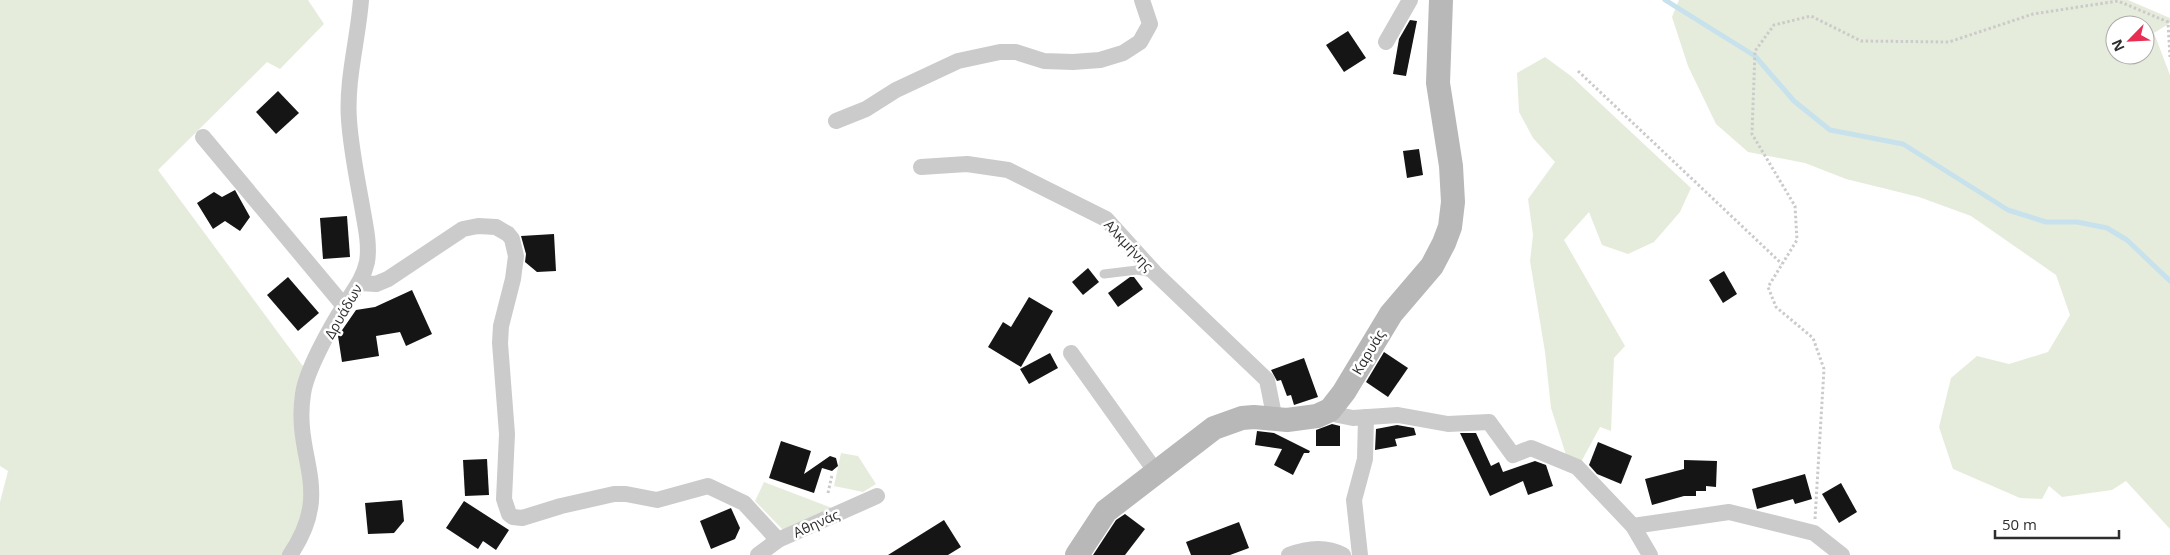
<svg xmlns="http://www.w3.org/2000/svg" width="2170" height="555" viewBox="0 0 2170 555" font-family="'Open Sans',sans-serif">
<rect width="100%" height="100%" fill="#fff"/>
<g fill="#e6ecdc" fill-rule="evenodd">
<polygon points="0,0 308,0 324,24 280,69 267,62 158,170 302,365 308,368 310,498 288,555 0,555 0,502 8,471 0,466"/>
<path d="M1679,0H2128L2170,18V23L2154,33L2170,75V529L2126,481L2112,490L2062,497L2049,486L2042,499L2020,498L1953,469L1939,427L1951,378L1977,356L2009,364L2048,352L2070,315L2056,275L1971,216L1919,197L1846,179L1805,163L1748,152L1716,124L1688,66L1672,17ZM2115,25H2145V55H2115Z"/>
<polygon points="1545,57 1571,76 1691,188 1680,212 1654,242 1628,254 1602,245 1589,212 1564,240 1625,346 1614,358 1611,431 1600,427 1580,464 1567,458 1551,408 1545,352 1530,261 1533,235 1528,199 1555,162 1533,138 1519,112 1517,73"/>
<polygon points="841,453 858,456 876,484 863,492 834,486"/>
<polygon points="764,482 832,508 785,532 755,501"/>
</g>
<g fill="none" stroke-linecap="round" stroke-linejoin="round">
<polyline stroke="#c7e2ec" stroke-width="5" points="1665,0 1755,56 1794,101 1830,130 1903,144 2008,210 2046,222 2077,222 2107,228 2127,240 2170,281"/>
</g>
<g fill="#151515">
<polygon points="1410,20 1417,21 1406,76 1393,74 1399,39"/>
<polygon points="1348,31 1366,58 1344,72 1326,45"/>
<polygon points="278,91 299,113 276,134 256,112"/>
<polygon points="1419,149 1423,175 1407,178 1403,151"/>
<polygon points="235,190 250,217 240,231 225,221 213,229 197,203 214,192 222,197"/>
<polygon points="347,216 350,257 323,259 320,218"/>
<polygon points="554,234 556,271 537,272 525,262 526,254 521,236"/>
<polygon points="1088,268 1099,282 1083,295 1072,282"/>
<polygon points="1724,271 1737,294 1723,303 1709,280"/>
<polygon points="288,277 319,313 298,331 267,295"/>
<polygon points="1130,277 1134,277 1143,289 1118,307 1108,293"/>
<polygon points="412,290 432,334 406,346 400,332 376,336 379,356 342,362 338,336 356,310 375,307"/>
<polygon points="1029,297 1053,311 1021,367 988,347 1003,322 1011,327"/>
<polygon points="1384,352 1408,368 1388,397 1366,382"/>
<polygon points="1050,353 1058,368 1029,384 1020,369"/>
<polygon points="1304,358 1318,397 1294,405 1291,395 1287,396 1281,380 1277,381 1271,370"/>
<polygon points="1332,424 1340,426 1340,446 1316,446 1316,430"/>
<polygon points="1397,425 1414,428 1416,435 1395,439 1397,446 1375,450 1376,429"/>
<polygon points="1257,431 1274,433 1310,451 1309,453 1304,453 1293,475 1274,465 1282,449 1255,445"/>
<polygon points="1460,433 1476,433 1491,466 1499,462 1503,472 1535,461 1546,465 1553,486 1528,495 1523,481 1490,496"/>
<polygon points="781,441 811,451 804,474 830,456 836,458 838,466 832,471 822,468 814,493 769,478"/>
<polygon points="1598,442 1632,456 1621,484 1597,474 1589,465"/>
<polygon points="487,459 489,495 465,496 463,460"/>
<polygon points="1684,460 1717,461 1716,487 1706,486 1706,491 1696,491 1696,496 1684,496 1652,505 1645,479 1684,469"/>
<polygon points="1805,474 1812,499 1795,504 1793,499 1757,509 1752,489"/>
<polygon points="1841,483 1857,512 1839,523 1822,494"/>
<polygon points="402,500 404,521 394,533 368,534 365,503"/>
<polygon points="464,501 509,530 496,550 483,541 478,549 446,528"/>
<polygon points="731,508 740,528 735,539 711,549 700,521"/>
<polygon points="1125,514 1145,529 1125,555 1093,555 1116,520"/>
<polygon points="944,520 961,547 948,555 888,555"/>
<polygon points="1239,522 1249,548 1230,555 1191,555 1186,542"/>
</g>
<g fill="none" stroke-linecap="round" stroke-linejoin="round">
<g stroke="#cbcbcb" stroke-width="3" stroke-dasharray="2.5 2.5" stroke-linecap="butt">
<polyline points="1578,71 1782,264"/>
<polyline points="828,493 832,475"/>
<polyline points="1815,519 1824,369 1813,338 1776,307 1768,287 1797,240 1795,206 1752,134 1755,51 1774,25 1811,16 1861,41 1949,42 2033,14 2118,1 2168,22 2170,57"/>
</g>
<polyline stroke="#cbcbcb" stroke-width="9" points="1104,274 1137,270 1153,273"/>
<g stroke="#cbcbcb" stroke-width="16">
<polyline points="1386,42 1410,0"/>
<polyline points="836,121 866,109 896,90 958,61 1000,52 1016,52 1044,61 1073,62 1100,60 1123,53 1140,42 1150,24 1142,0"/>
<polyline points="203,137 344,306"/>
<polyline points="921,167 967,164 1008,170 1106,219 1155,273 1267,380 1275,420"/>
<polyline points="360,283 376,284 388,279 463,229 478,226 496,227 508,234 512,239 516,256 513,279 501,326 500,343 507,434 504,499 509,514 513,517 522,518 561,506 614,494 626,494 657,500 708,486 744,503 778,540"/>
<polyline points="1071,353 1156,472"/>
<polyline points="1330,410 1338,415 1353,418 1398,415 1448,424 1489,422 1513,455 1531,448 1577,467 1633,526 1650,555"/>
<polyline points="1633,526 1729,512 1814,533 1842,555"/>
<path d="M290,555C335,489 293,459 303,394C306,371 331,326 344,306C353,291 363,280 367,262C370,244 365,224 362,206C357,178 351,149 349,120C346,80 358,40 361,0"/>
<polyline points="758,555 778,540 877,496"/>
<path d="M1289,555C1307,548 1326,546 1343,555"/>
<polyline points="1360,555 1354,500 1365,459 1366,417"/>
</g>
<polyline stroke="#b8b8b8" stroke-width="24" points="1077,555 1106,511 1214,428 1242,418 1254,417 1287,420 1317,416 1330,410 1344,392 1391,314 1432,266 1444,243 1450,227 1453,202 1451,166 1438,83 1441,0"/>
</g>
<g text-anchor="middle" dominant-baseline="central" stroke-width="5" stroke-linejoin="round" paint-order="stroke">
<g font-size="14" fill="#2e2e2e" stroke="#fff">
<text transform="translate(1129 245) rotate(47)">Αλκμήνης</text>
<text transform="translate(343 311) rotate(-60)">Δρυάδων</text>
<text transform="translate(1368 352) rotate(-59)">Καρυάς</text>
<text transform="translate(816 523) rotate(-24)">Αθηνάς</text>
</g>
</g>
<g transform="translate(2130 40) rotate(246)"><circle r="24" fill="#ffffff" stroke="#ababab"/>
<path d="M0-4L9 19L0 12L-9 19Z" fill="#e62f53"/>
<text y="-8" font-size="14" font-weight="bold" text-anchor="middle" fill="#2e2e2e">N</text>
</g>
<path d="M1995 530v8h124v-8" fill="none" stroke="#2e2e2e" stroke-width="2.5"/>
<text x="2002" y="530" font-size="15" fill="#2e2e2e" stroke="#ffffff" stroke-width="4" paint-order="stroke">50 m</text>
</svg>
